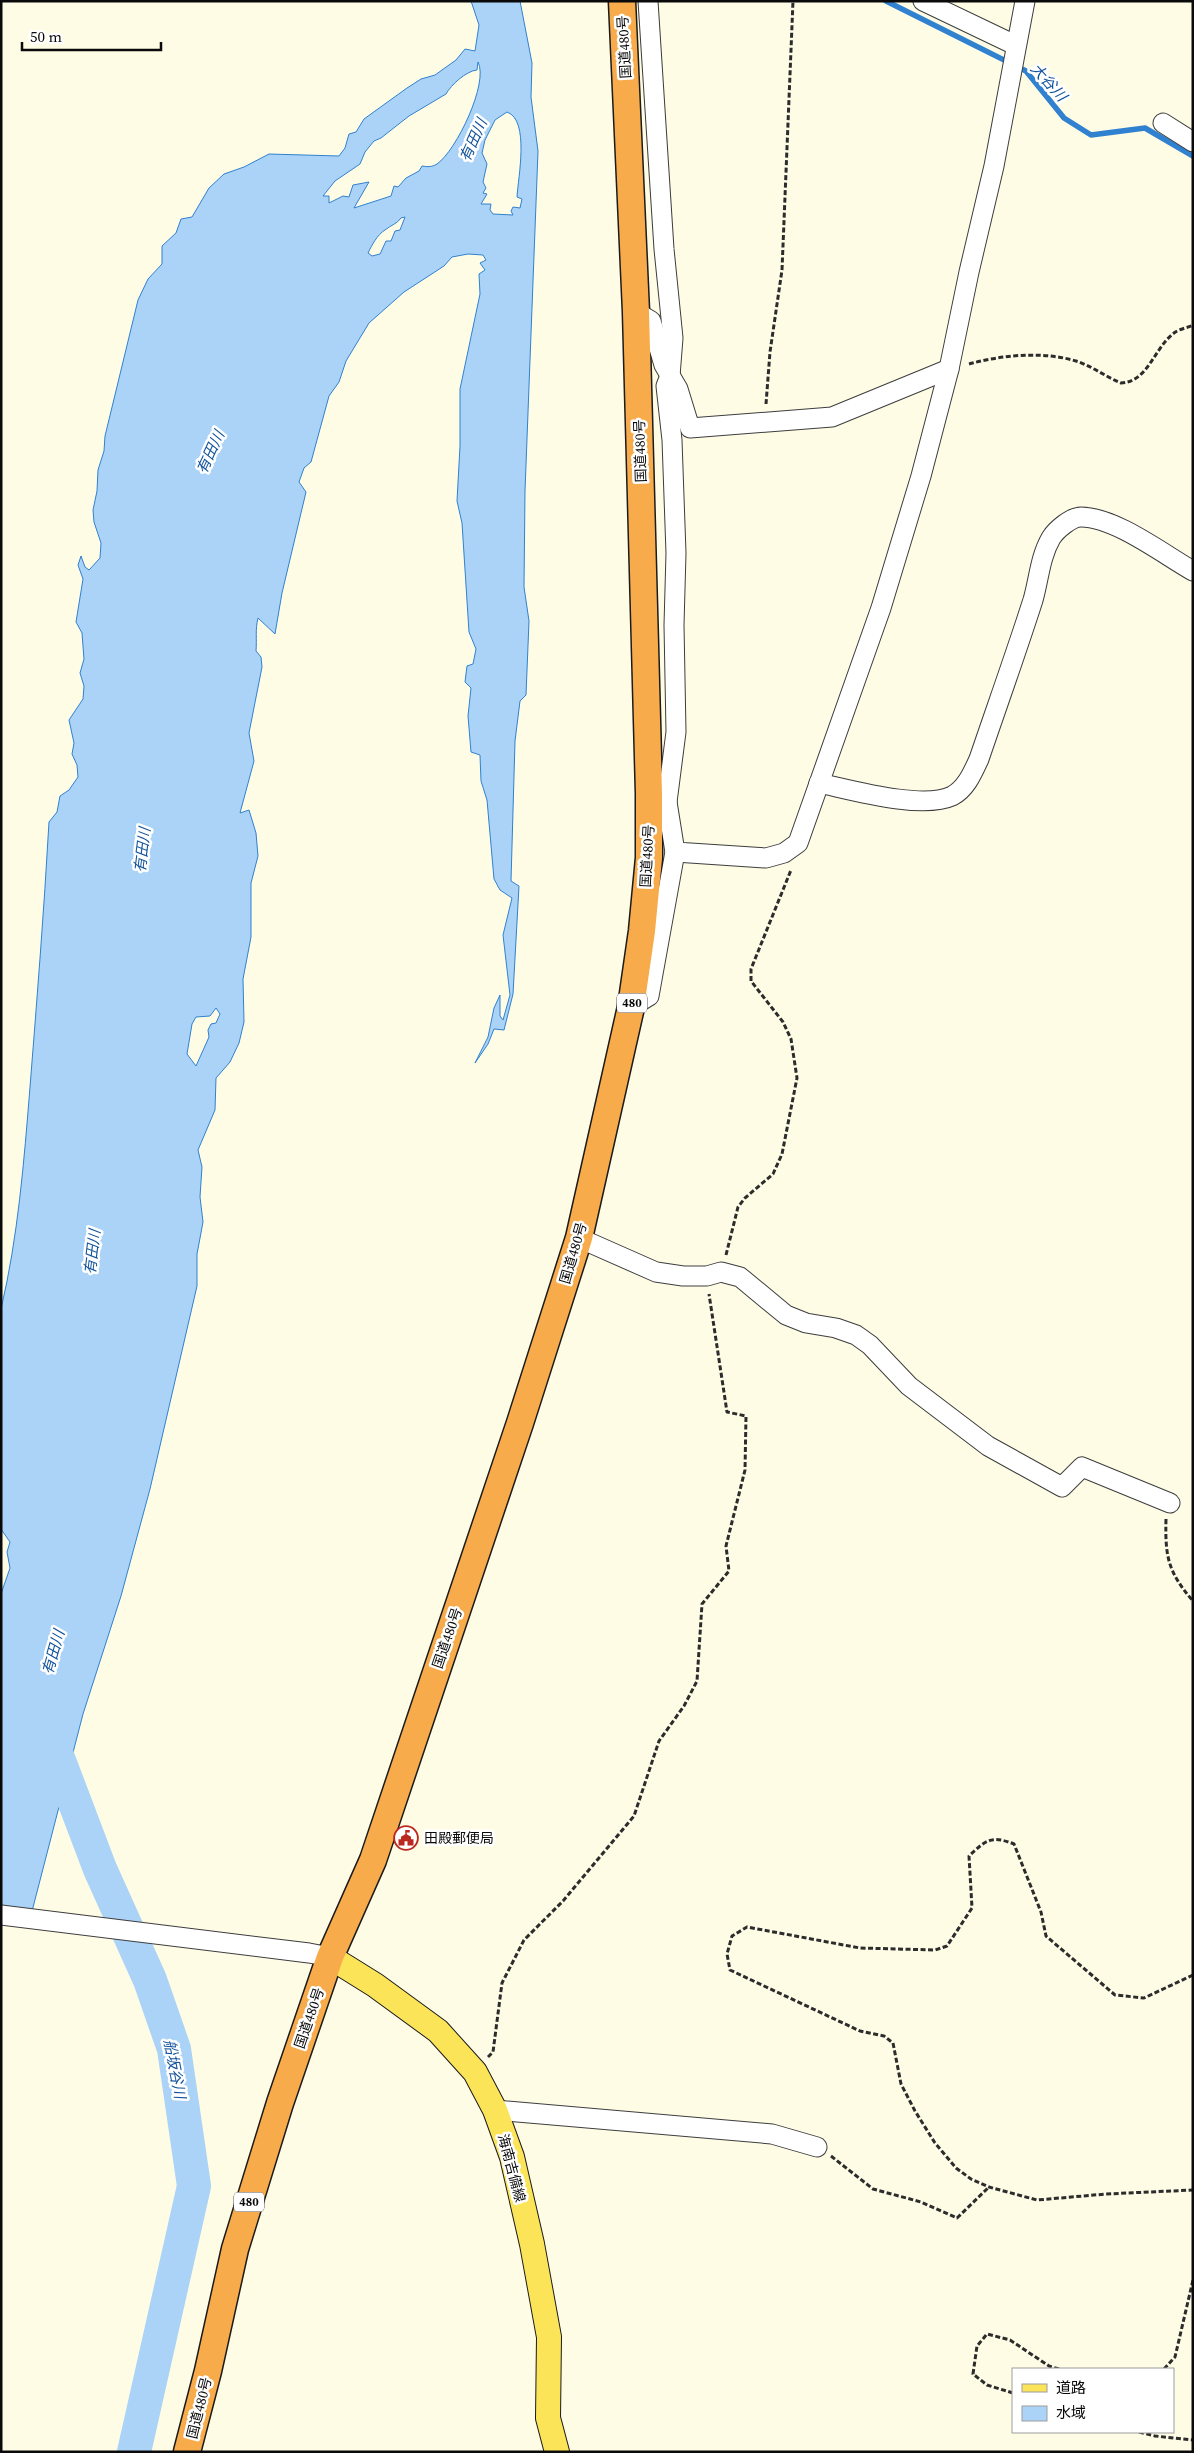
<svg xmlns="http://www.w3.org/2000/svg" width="1194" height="2453" viewBox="0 0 1194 2453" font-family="'Source Serif 4','Noto Sans JP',serif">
<rect width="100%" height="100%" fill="#fffce6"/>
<path fill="#aad3f7" stroke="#3081cf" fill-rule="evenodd" d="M471,1H520L532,63L531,97L538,151L525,491L524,587L529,621L526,695L520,701L515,741L511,881L519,886L513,994L504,1030L494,1029L488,1044L475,1063L488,1037L494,1008L500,995V1016L503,1020L510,995L503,935L512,898L500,890L494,879L487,800L481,781L480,755L471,752L468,716L471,688L465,682L467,666L473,664L476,649L469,632L462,523L457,501L460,446V389L480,294L479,274L485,270L480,263L486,260L483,255L468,254L452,257L444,266L404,292L369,323L346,361L339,382L329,396L311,462L304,468L299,482L306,492L282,593L275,634L258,618C255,630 257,639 256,651L261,657L262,667L249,733L254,761L240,813L249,810L256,833L258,856L251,883V937L243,979L244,1022L239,1043L230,1062L216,1078L215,1110L198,1150L202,1167L200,1197L203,1222L197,1254V1286L150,1489L121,1596L83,1714L30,1919L1,1916V1594L10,1568L7,1552L10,1542L1,1529V1309C18,1237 24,1162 30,1087C37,999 44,911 49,822L57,812L60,796L69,790L78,777L77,765L72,754L74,743L69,720L83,699L84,686L80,673L84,659L82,633L76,622L83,579L78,565L81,556L85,567L89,570L100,558L101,543L94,522L93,510L97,491L98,470L104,451L105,436L138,300L148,279L162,264V246L176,233L181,219L192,217L209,188L224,174L244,167L269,154L339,156L345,148L349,134L356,132L364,119L407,88L421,79L435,75L456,60L465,49L475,51L479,25ZM478,62C489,83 456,151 437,164C432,167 428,167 422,166L419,171L406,178L398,187L394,186L391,196L354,208L369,182L353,185L349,197L343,196L329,203V196H323L335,181L360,164L365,152L374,141L381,138L409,116L446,94C451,85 466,71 477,70ZM507,112C530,120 518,178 517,197L522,199L520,208L513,207L511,211L513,215L493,214L490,210L491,204H481L487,194L483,193L486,188L483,182L487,164L482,153L485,140L495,120ZM405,217L400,230L395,231L391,241H386L380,254L372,256L368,253C372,245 377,235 385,230C391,225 397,224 401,218ZM216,1008L220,1014L216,1023L211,1024L208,1030L209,1037L196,1066L187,1054L192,1024L196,1017L210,1016Z"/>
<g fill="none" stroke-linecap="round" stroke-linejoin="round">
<polyline stroke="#3081cf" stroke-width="5.5" points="886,1 1026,71 1064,118 1091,135 1145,128 1193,156"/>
<polyline stroke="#aad3f7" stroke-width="34" points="50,1737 100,1869 150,1980 174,2049 194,2186 134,2452"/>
<g stroke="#3d3d3d" stroke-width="21">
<g id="minor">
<polyline points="648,1 664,249 673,338 670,376 666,386 672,440 676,553 674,625 676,732 667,802"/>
<polyline points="923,1 1015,45"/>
<polyline points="1163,123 1193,142"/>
<polyline points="636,312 651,321 664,365 678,389 690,428 832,417 949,369"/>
<path d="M819,783C852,790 922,810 952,796C966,789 973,772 979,759C997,706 1016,653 1033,600C1039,579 1040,557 1051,538C1056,530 1071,517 1081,517C1115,517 1163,554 1193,571"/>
<polyline points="649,794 667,802 675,852 766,858 784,853 798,843 881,608 921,476 949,369 969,272 994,166 1025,1"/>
<polyline points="631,1007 649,996 675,852"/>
<polyline points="579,1238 656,1272 683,1276 707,1276 721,1272 740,1277 786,1315 806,1323 836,1328 856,1335 870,1345 909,1386 988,1446 1062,1487 1082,1467 1170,1503"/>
<polyline points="1,1915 309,1953 330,1957"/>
<polyline points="495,2110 772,2134 817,2147"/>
</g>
</g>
<g stroke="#1b1b1b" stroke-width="26">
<polyline id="major" points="330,1957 375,1985 438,2031 475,2072 495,2110 512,2157 532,2244 549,2337 548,2418 557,2452"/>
</g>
<g stroke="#1b1b1b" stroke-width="29">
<polyline id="highway" points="187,2452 208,2371 235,2249 280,2103 330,1957 373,1860 520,1423 579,1238 631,1007 642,931 649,858 649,794 636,312 622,1"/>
</g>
<g stroke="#2c2c2c" stroke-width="3" stroke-dasharray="5 2.5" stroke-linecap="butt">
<path d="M969,364C1002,355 1042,351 1076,361C1092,366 1106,377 1121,383C1148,382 1154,348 1174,333C1179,329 1187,328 1193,325"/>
<polyline points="766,404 770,352 782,270 793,1"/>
<polyline points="726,1255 738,1207 745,1198 773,1174 782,1154 797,1078 791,1039 783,1022 751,981 751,969 791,870"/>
<path d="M1166,1519C1165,1557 1168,1572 1193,1601"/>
<path d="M1193,1975L1144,1998L1115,1995L1046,1936L1041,1912L1014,1844C991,1835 986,1840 969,1856L972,1908L947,1946L935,1950L860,1948L747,1927L732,1936L727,1954L730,1970L860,2031L884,2036L893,2043L901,2084L915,2111L935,2143L956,2168L971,2179L989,2187L1037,2200L1106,2194L1193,2190"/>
<polyline points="488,2057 493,2052 502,1983 524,1940 563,1901 634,1816 659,1741 684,1706 697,1681 702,1604 729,1571 726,1546 745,1470 746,1416 727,1412 709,1294"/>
<polyline points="831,2156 873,2189 921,2202 957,2218 989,2187"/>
<polyline points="1164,2369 1175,2357 1193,2280"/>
<polyline points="1013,2393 987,2385 973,2374 977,2346 987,2334 1010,2340 1049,2366 1059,2369"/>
<polyline points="1139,2432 1155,2436 1193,2440"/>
</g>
<use href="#minor" stroke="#fff" stroke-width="19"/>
<use href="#major" stroke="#fce459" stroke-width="24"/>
<use href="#highway" stroke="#f8ab4b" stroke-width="26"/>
</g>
<defs>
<g id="civic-ring" transform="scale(1.25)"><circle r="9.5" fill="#fff" stroke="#bb2820" stroke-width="1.5"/><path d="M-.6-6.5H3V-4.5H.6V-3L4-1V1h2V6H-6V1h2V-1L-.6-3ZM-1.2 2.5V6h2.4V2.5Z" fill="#bb2820"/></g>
</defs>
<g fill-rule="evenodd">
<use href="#civic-ring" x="406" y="1838"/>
</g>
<g text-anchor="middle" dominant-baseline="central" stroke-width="5" stroke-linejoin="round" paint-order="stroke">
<g fill="#fff" stroke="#545454" stroke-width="1">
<rect x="617" y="993.5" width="30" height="19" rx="4"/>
<rect x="234" y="2192.5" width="30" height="19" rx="4"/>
</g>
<g font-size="12" font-weight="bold" fill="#0a0a0a">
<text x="632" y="1003">480</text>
<text x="249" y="2202">480</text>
</g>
<g font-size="14" fill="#0a0a0a" stroke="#fff">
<text transform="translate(624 47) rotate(-93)">国道480号</text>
<text transform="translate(640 451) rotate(-92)">国道480号</text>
<text transform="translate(647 856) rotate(-87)">国道480号</text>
<text transform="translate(573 1253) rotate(-74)">国道480号</text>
<text transform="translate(447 1638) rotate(-71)">国道480号</text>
<text transform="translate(309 2018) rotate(-71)">国道480号</text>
<text transform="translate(512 2168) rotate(75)">海南吉備線</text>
<text transform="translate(199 2408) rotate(-76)">国道480号</text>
</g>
<g font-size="14" fill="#0a0a0a" stroke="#fff" text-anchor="start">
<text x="424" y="1838">田殿郵便局</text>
</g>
<g font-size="15" font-style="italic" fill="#12539c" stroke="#fff">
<text transform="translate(1049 82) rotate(48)">大谷川</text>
<text transform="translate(473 140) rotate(-66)">有田川</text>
<text transform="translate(210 452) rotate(-65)">有田川</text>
<text transform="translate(142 850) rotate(-83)">有田川</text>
<text transform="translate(92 1252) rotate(-83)">有田川</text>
<text transform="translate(53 1652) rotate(-74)">有田川</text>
<text transform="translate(175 2069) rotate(79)">船坂谷川</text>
</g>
</g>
<rect width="1194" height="2453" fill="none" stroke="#0a0a0a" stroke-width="5"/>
<rect x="1012" y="2368" width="162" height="65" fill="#ffffff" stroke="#9d9d9d"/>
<rect x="1022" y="2384" width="25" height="8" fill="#fce459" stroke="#9d9d9d"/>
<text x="1056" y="2393" font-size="15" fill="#0a0a0a">道路</text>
<rect x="1022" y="2406" width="25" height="15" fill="#aad3f7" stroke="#9d9d9d"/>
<text x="1056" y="2418" font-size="15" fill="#0a0a0a">水域</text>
<path d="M22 42v8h139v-8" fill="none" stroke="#0a0a0a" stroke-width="2.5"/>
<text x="30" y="42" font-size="15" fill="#0a0a0a" stroke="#ffffff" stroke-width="4" paint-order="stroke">50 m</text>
</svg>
